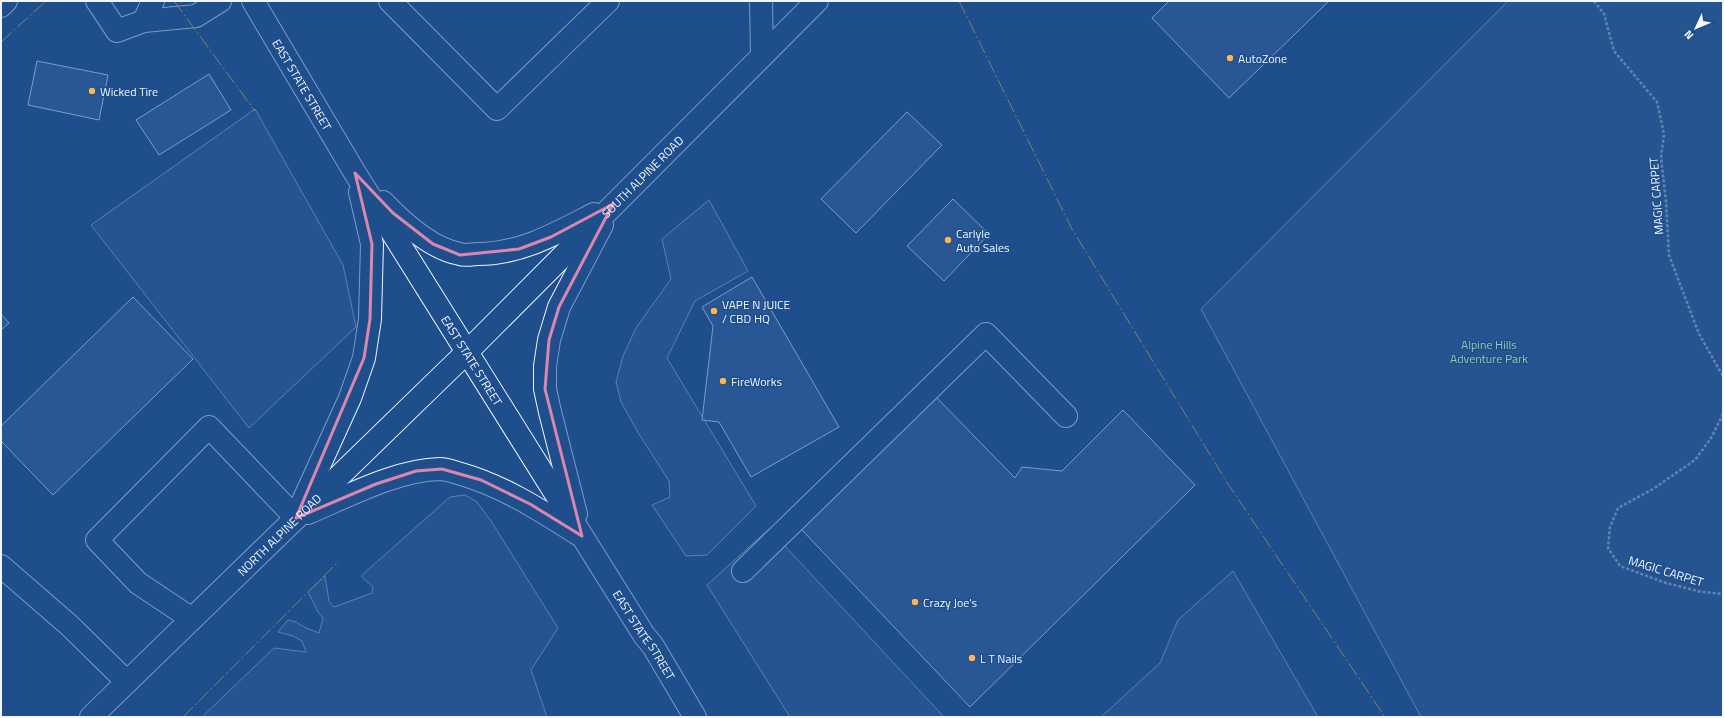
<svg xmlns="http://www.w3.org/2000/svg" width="1724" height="718" viewBox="0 0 1724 718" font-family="'Titillium Web',sans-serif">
<rect width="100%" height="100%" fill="#1f4e8c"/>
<g fill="#305b95" stroke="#a8bbd7">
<polygon points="1508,1 1723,1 1723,717 1421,717 1201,309"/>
<polygon points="255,109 343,265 356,327 249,428 91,225"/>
<polygon points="709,200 748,271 695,301 667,358 756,506 707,555 686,556 652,505 670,497 669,481 639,434 621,402 616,382 623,356 636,328 671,279 662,239"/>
<polygon points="465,495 477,502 491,521 558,628 531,670 547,717 202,717 274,648 306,652 302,641 293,636 278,632 288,620 296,622 306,628 319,633 323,618 318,612 308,592 325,576 329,601 334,607 372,593 373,587 361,576 450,497"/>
<polygon points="769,529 944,717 790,717 707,585"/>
<polygon points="1233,571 1318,717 1101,717 1160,663 1178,620"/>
</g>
<g fill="#3563a3" stroke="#f2f6ff">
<polygon points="1169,1 1329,1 1229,98 1152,18"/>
<polygon points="37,61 108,75 99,120 28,105"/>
<polygon points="209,74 231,110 159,155 136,120"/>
<polygon points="907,112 942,145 856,233 821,199"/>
<polygon points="953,199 989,234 944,281 907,246"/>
<polygon points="752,277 839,427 751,477 719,422 702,420 713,326 702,307"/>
<polygon points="133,297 193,359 53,495 1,441 1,426"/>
<polygon points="1,314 9,323 1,330"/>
<polygon points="935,396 1015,478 1022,467 1062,471 1123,410 1195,485 970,707 801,529"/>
</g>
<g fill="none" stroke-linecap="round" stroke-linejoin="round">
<g stroke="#f2f6ff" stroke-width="24">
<g id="minor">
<polyline points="97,1 117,31 144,21 196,16 220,1"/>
<polyline points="390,1 497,109 608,1"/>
<polyline points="761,1 762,56"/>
<polyline points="1,6 6,1"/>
<polyline points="144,21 153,1"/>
<polyline points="1,566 70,626 127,682"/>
<polyline points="743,571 986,334 1066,416"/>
<polyline points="192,619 138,583 97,540 209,427 296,518"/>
</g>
</g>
<g stroke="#f2f6ff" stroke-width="24">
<g id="major">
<path id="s1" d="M253,1L355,173L644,635L653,646L695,717"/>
<path d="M383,202C402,222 432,249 460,254C465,256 472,254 478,254C521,254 557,233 594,214"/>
<polyline points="299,510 350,398 364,358 370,319 372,244 360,192"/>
<path d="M308,513C348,496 396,470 440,469C447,469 454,472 461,474C503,486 540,510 578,534"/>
<polyline points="576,514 550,412 545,389 545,366 549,340 559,307 602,225"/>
<path id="s2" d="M91,717L467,352L817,1"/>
</g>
</g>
<g stroke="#b3c4dc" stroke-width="2.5" stroke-dasharray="3 2" stroke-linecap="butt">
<polyline points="1594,1 1604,14 1614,51 1657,102 1664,134 1661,158 1666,201 1669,255 1699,334 1723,376"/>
<polyline points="1723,414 1711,438 1695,460 1653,489 1618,508 1610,527 1608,548 1620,566 1666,583 1702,592 1723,594"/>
</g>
<use href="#minor" stroke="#1f4e8c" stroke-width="22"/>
<use href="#major" stroke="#1f4e8c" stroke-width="22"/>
<g stroke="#ffb74d" stroke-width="1" stroke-dasharray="14 3 2 3" stroke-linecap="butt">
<polyline points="174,1 255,111"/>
<polyline points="959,1 1072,229 1228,484 1385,717"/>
<polyline points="1,42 46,1"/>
<polyline points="183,717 339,561"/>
</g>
</g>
<path d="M0 0H1724V718H0ZM355,173L393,213L433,244L460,255L519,249L551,237L613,204L559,307L549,340L545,389L582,536L530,504L481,480L442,469L416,471L376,484L296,518L364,358L370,319L372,244Z" fill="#1f4e8c" fill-opacity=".55" fill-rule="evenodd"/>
<path fill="none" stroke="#da87ad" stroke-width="3" stroke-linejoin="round" d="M355,173L393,213L433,244L460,255L519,249L551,237L613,204L559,307L549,340L545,389L582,536L530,504L481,480L442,469L416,471L376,484L296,518L364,358L370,319L372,244Z"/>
<g fill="#ffb74d" stroke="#1f4e8c" stroke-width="1.5">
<circle cx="1230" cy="58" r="4"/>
<circle cx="92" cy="91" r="4"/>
<circle cx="948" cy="240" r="4"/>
<circle cx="714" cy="311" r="4"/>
<circle cx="723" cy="381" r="4"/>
<circle cx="915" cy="602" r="4"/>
<circle cx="972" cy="658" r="4"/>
</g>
<g text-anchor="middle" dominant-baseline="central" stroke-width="3" stroke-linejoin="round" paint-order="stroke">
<g font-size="12" fill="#f2f6ff" stroke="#1f4e8c" text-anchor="start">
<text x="1238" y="58">AutoZone</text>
<text x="100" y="91">Wicked Tire</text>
<text x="956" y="233">Carlyle<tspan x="956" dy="14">Auto Sales</tspan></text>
<text x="722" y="304">VAPE N JUICE<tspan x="722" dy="14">/ CBD HQ</tspan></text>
<text x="731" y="381">FireWorks</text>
<text x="923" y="602">Crazy Joe's</text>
<text x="980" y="658">L T Nails</text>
</g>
<g font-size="12" fill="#f2f6ff" stroke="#1f4e8c">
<text stroke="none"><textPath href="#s1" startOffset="97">EAST STATE STREET</textPath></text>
<text stroke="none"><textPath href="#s2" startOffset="772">SOUTH ALPINE ROAD</textPath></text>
<text transform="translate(1656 196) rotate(-94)">MAGIC CARPET</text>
<text stroke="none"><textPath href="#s1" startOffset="421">EAST STATE STREET</textPath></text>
<text stroke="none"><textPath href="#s2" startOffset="262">NORTH ALPINE ROAD</textPath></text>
<text transform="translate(1666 571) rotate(17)">MAGIC CARPET</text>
<text stroke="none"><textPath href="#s1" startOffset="745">EAST STATE STREET</textPath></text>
</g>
<g font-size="12" fill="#97c8a6" stroke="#1f4e8c">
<text x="1489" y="344">Alpine Hills<tspan x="1489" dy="14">Adventure Park</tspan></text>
</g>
</g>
<rect width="1724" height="718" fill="none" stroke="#f2f6ff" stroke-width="4"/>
<g transform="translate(1696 28) rotate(226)" stroke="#1f4e8c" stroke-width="3" paint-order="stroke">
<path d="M0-3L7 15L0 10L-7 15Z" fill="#f2f6ff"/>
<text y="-6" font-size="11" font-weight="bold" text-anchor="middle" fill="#f2f6ff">N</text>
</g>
</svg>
